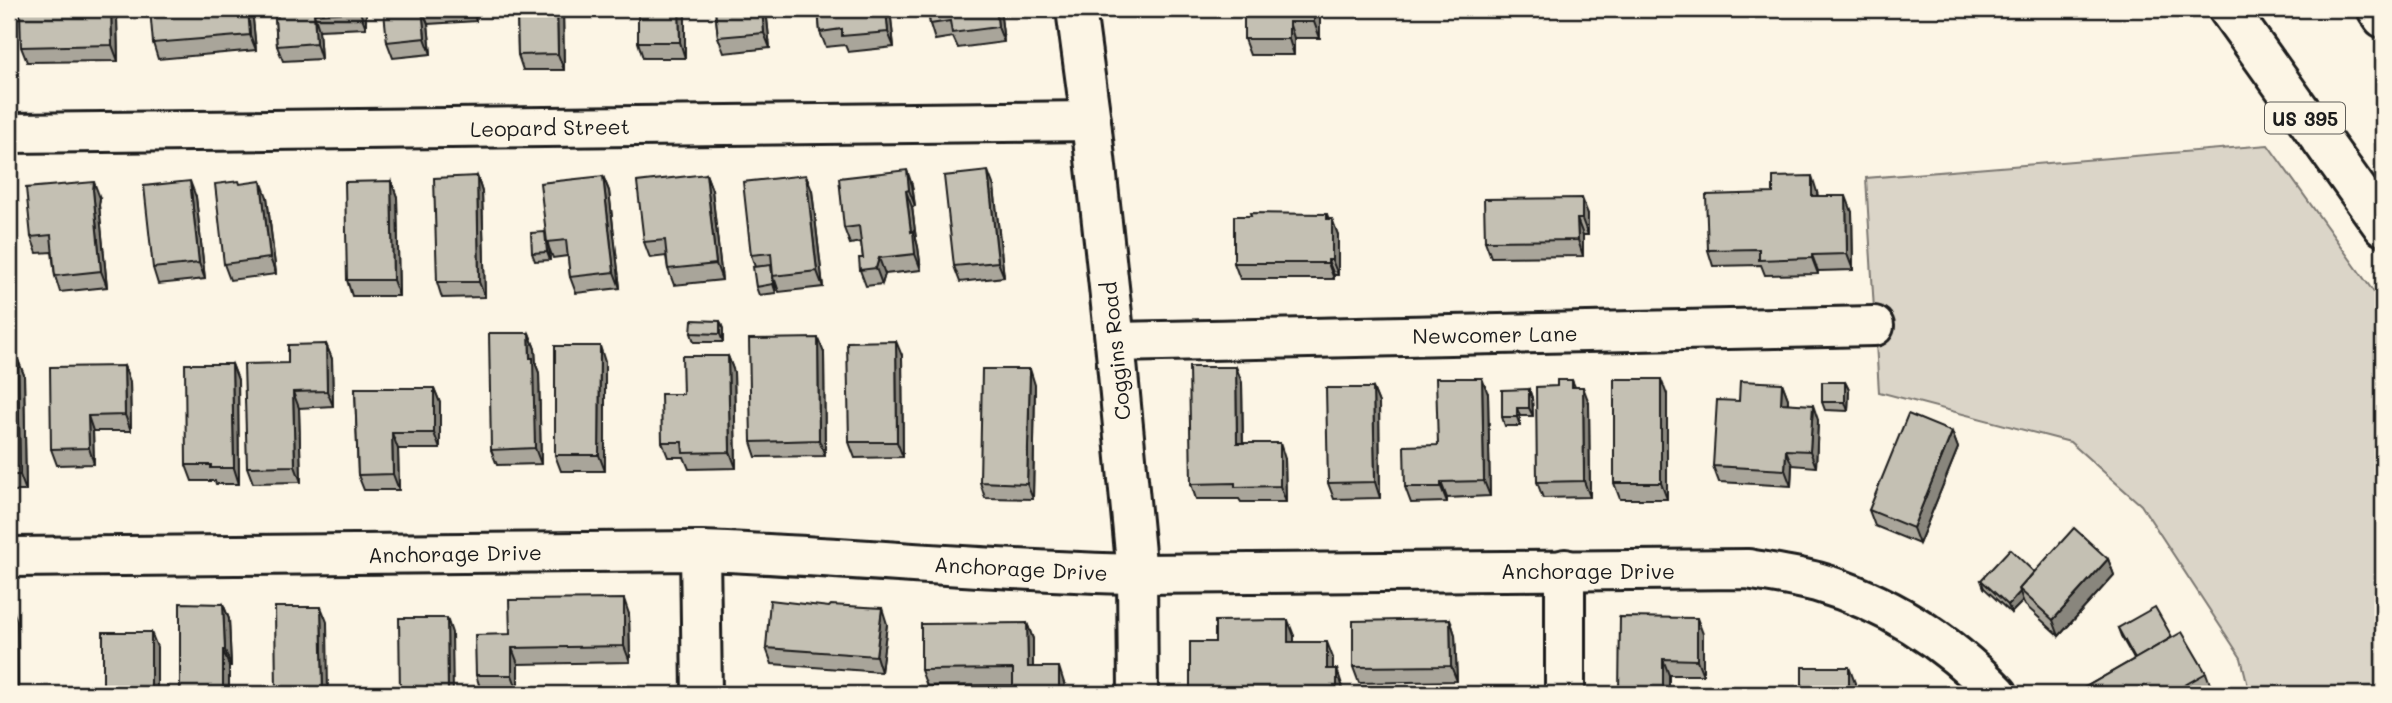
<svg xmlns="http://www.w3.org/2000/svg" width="2392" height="703" viewBox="0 0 2392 703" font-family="Mali,sans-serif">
<rect width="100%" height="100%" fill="#fcf5e5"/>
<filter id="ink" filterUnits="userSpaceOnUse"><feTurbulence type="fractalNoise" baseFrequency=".0143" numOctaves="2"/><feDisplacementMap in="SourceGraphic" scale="14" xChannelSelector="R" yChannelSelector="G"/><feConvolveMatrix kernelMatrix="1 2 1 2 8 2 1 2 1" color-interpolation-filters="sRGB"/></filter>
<g filter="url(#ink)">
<polygon fill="#dbd5c8" stroke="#7c7872" stroke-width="2" points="2268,145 2383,305 2383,694 2250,694 2241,658 2141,505 2070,442 1879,392 1866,178"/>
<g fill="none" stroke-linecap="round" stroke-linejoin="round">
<g stroke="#1c1c1c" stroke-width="44">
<g id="street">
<polyline points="1076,9 1091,121 1115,342 1137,574 1138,694"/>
<polyline points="9,133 1091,121"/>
<polyline points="1115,342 1874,326"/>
<polyline points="700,551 702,694"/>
<path d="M9,557L700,551C846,556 991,571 1137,574L1748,569C1770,573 1795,576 1817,582C1887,602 1948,642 1998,694"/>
<polyline points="1565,569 1565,694"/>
</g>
</g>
<g stroke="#1c1c1c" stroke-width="44">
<g id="highway">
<polyline points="2228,9 2383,226"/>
<polyline points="2377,9 2383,18"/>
</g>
</g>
<use href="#street" stroke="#fcf5e5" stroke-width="38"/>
<use href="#highway" stroke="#fcf5e5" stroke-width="38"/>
</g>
<g fill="#a9a59a" stroke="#1c1c1c" stroke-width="2">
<polygon points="20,9 114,9 117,18 118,61 27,62 21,47"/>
<polygon points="252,9 256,50 158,59 153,43"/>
<polygon points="366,9 366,28 319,30 321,59 283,61 277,46 275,17"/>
<polygon points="386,9 475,9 476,21 428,24 431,54 393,58 387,42"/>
<polygon points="517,9 563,9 564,70 523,70 518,55"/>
<polygon points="638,9 685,9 685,58 643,58 638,42"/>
<polygon points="715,9 766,9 770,48 724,53 718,37"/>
<polygon points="818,9 890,9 894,47 848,52 845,45 826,47 820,32"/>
<polygon points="928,9 1000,9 1004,42 958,48 953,37 935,40 930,24"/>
<polygon points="1244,9 1320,9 1320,38 1294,38 1294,55 1250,55 1244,39"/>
<polygon points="706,174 712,190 722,280 674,285 668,269 666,256 650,258 644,242"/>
<polygon points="477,176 482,192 485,297 442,298 437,282"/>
<polygon points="603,176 609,191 620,288 576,293 570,277 568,256 553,258 549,248 550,260 535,261 532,253 545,232"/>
<polygon points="391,181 397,197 399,296 352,296 347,280"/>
<polygon points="240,184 267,197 276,274 230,280 224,264"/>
<polygon points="912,185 915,206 912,207 916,239 918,247 921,270 885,274 882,284 866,286 860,270 863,258 861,242 850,244 844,228"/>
<polygon points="994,187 1004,277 960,282 954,266"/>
<polygon points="812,191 823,287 779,292 775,280 776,293 759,295 756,287 755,267 751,255"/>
<polygon points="1817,192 1818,196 1852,212 1853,270 1818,271 1818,274 1765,275 1761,265 1713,266 1708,250"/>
<polygon points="196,197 205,279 158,284 153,268"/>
<polygon points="100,198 99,205 107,287 60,292 55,276 52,252 37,253 31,237"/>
<polygon points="1588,214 1588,235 1583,235 1583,256 1491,257 1485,241"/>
<polygon points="1329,219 1332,219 1338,235 1338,275 1334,275 1334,279 1240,279 1234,263"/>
<polygon points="720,321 723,329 723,342 694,342 691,333"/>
<polygon points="529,333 535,349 536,365 539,373 541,464 497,465 491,450"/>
<polygon points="326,344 332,359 333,406 299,408 301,482 253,483 247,467 288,363"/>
<polygon points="824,353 825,456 756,457 751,442"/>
<polygon points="728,356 734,372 736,468 689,469 684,457 668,457 662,442 683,394"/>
<polygon points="902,356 903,457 855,458 849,442"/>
<polygon points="9,360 18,360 24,375 26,491 9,491"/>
<polygon points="605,362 605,471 561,471 555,455"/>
<polygon points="232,364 238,380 239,484 216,484 215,481 192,481 186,465"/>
<polygon points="124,366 130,382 131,431 93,431 94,464 57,465 51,449"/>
<polygon points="1236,367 1242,383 1243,443 1285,459 1286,502 1241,502 1239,499 1196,499 1191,484"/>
<polygon points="1572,380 1575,387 1589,403 1590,497 1543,498 1537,482 1557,386"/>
<polygon points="1845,382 1849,390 1848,411 1825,410 1822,402"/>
<polygon points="1782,383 1788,399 1788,403 1818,420 1816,467 1792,465 1791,486 1719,482 1713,466 1739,401"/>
<polygon points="1035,385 1033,499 985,498 980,482"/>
<polygon points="355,388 434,388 440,403 440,449 398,449 399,490 364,490 358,475"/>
<polygon points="1373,388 1379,403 1380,498 1334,499 1328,483"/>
<polygon points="1529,389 1532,398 1533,416 1520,416 1520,426 1505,426 1502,417"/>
<polygon points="1488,394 1490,496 1447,498 1447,502 1411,503 1405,487 1438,445"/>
<polygon points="1667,395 1667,499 1620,499 1614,483"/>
<polygon points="1952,432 1958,448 1919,544 1875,526 1869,510"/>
<polygon points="2108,559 2114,575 2059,636 2025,605 2023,601 2011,613 1984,588 1981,580"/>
<polygon points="223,604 229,619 231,666 229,666 229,694 180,694"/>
<polygon points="829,607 887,624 881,672 772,664 766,648"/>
<polygon points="629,614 630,662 518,664 518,691 481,691 476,675 510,634"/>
<polygon points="1620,617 1703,634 1703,675 1669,675"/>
<polygon points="1450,619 1455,635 1457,681 1359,683 1353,667"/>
<polygon points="1027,623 1033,639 1033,667 1064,683 1013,685 927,686 921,670"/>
<polygon points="2118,628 2172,637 2206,673 2212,689 2202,694 2086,694 2084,688 2134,659 2121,636"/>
<polygon points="1294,636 1294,642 1333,658 1333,669 1342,685 1342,694 1192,694 1190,689"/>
</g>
<g fill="#89867d" stroke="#1c1c1c" stroke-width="2">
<polygon points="111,9 114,9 117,18 118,61 112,45"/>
<polygon points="248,9 252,9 256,50 250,35"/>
<polygon points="360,9 366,9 366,28 360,12"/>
<polygon points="422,9 428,24 431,54 425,38"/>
<polygon points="472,9 475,9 476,21"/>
<polygon points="557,9 563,9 564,70 558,54"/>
<polygon points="679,9 685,9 685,58 680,42"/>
<polygon points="762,9 766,9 770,48 764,33"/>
<polygon points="886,9 890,9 894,47 888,32"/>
<polygon points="996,9 1000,9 1004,42 998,27"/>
<polygon points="1314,9 1320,9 1320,38 1314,22"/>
<polygon points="314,14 319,30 321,59 316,43"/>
<polygon points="1289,22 1294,38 1294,55 1289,39"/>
<polygon points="907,170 912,185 915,206 909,190"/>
<polygon points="988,171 994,187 1004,277 998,262"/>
<polygon points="706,174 712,190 722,280 716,264"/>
<polygon points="806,175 812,191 823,287 817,271"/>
<polygon points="477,176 482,192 485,297 479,282"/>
<polygon points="603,176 609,191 620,288 614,272"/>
<polygon points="1812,176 1817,192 1818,212 1812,196"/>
<polygon points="190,181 196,197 205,279 199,263"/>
<polygon points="261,181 267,197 276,274 270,258"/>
<polygon points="391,181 397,197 399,296 393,280"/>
<polygon points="94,182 100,198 99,205 107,287 101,271 93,190"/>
<polygon points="906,191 912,207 916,239 918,247 921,270 915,254 911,232"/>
<polygon points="1846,196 1852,212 1853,270 1847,254"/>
<polygon points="1582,198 1588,214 1588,235 1582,219"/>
<polygon points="1327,214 1332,227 1332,219 1338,235 1338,275 1332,260"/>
<polygon points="1577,219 1583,235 1583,256 1578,240"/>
<polygon points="545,232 549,248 550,260 547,252"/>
<polygon points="1812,255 1818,271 1818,274 1812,258"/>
<polygon points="879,258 885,274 882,284 876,268"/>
<polygon points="1328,260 1334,275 1334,279 1328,263"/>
<polygon points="771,265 774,273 773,276 776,293 773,284"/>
<polygon points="720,321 723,329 723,342 720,334"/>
<polygon points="529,333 535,349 536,365 539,373 541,464 535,448"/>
<polygon points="818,338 824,353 825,456 819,440"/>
<polygon points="896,341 902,356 903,457 897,442"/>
<polygon points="326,344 332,359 333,406 327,391"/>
<polygon points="600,346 605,362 605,471 599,455"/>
<polygon points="728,356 734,372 736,468 730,452"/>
<polygon points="18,360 24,375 26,491 20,475"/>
<polygon points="232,364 238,380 239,484 234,468"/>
<polygon points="124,366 130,382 131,431 125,415"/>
<polygon points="1236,367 1242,383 1243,459 1237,443"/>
<polygon points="1030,369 1035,385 1033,499 1027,484"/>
<polygon points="1482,378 1488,394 1490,496 1484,481"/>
<polygon points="1661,379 1667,395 1667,499 1661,483"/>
<polygon points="1845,382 1849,390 1848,411 1845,402"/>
<polygon points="1782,383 1788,399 1787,418 1781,403"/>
<polygon points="1583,387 1589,403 1590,497 1584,481"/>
<polygon points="434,388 440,403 440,449 434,433"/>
<polygon points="1373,388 1379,403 1380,498 1375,482"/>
<polygon points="1529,389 1532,398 1533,416 1529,408"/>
<polygon points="293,392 299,408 301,482 295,466"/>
<polygon points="1813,405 1818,420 1816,467 1810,451"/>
<polygon points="1517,408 1520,416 1520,426 1517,417"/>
<polygon points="88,416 93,431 94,464 89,448"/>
<polygon points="1952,432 1958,448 1919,544 1913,528"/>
<polygon points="392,433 398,449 399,490 393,474"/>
<polygon points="1280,443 1285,459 1286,502 1280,486"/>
<polygon points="1786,450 1792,465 1791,486 1785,470"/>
<polygon points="1441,482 1447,498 1447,502 1441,487"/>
<polygon points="2108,559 2114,575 2059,636 2053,620"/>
<polygon points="2020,592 2023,601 2011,613 2008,605"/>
<polygon points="624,599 629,614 630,662 624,646"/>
<polygon points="223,604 229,619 231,666 225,650"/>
<polygon points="11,605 17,621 18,694 13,694"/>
<polygon points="321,607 327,622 328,694 323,694"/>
<polygon points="882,608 887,624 881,672 876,656"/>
<polygon points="447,618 452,633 453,694 448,694"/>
<polygon points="1697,618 1703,634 1703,675 1697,660"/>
<polygon points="1450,619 1455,635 1457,681 1451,666"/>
<polygon points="1288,620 1294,636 1294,658 1288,642"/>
<polygon points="1027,623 1033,639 1033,683 1028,667"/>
<polygon points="151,632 157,647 157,694 151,694"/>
<polygon points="1327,642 1333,658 1333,685 1327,669"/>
<polygon points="512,648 518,664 518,691 512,675"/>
<polygon points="223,650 229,666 229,694 223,694"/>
<polygon points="1663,659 1669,675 1669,694 1663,694"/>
<polygon points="1059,667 1064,683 1065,694 1059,694"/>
<polygon points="1849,667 1855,683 1855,694 1849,690"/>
<polygon points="1337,669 1342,685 1342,694 1339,694 1337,688"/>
</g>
<g fill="#c4c0b3" stroke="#1c1c1c" stroke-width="2">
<polygon points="20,9 111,9 112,45 21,47"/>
<polygon points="150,9 248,9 250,35 153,43"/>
<polygon points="277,9 360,9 360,12 314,14 316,43 277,46 275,17 278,17"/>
<polygon points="386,9 422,9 425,38 387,42 384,12 387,12"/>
<polygon points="517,9 557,9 558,54 518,55"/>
<polygon points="638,9 679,9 680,42 638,42"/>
<polygon points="715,9 762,9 764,33 718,37"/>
<polygon points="818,9 886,9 888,32 842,36 842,29 820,32"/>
<polygon points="928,9 996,9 998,27 952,33 950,21 930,24"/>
<polygon points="1244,9 1314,9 1314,22 1289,22 1289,39 1244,39"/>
<polygon points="907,170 909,190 906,191 911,232 913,231 915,254 879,258 876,268 860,270 859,258 863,258 859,226 844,228 839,178"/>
<polygon points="988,171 998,262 954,266 944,176"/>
<polygon points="706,174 716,264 668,269 665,240 644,242 637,182"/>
<polygon points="806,175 817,271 773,276 771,253 751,255 743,182"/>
<polygon points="477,176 479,282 437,282 434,178"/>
<polygon points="603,176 614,272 570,277 566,240 547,242 540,183"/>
<polygon points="1812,176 1812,196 1846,196 1847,254 1812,255 1812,258 1759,260 1759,249 1708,250 1706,195 1773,193 1773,177"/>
<polygon points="190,181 199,263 153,268 144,186"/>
<polygon points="239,181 240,184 261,181 270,258 224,264 215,184"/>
<polygon points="391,181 393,280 347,280 345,182"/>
<polygon points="94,182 93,190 101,271 55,276 51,235 31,237 26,188"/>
<polygon points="1582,198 1582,219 1577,219 1578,240 1485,241 1484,199"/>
<polygon points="1250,213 1327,214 1327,219 1332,219 1332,260 1328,260 1328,263 1234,263 1234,216 1251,216"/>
<polygon points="545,232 547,252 532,253 531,233"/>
<polygon points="771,265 773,284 756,287 753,267"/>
<polygon points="692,320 720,321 720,334 691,333"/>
<polygon points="489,333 529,333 530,358 533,358 535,448 491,450"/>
<polygon points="818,338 819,440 751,442 749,339"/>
<polygon points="896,341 897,442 849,442 847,342"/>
<polygon points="326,344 327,391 293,392 295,466 247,467 244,364 288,363 288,345"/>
<polygon points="555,346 600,346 599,455 555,455"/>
<polygon points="682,356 728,356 730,452 683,453 682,442 662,442 661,394 683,394"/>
<polygon points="9,360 18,360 20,475 9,475"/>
<polygon points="185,364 232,364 234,468 211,468 211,465 186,465"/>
<polygon points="124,366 125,415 88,416 89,448 51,449 50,367"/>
<polygon points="1189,367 1236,367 1237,443 1280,443 1280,486 1235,487 1235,483 1191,484"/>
<polygon points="982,369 1030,369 1027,484 980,482"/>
<polygon points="1436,378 1482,378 1484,481 1441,482 1441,487 1405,487 1404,446 1438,445"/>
<rect x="1614" y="379" width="47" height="104"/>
<polygon points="1557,380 1572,380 1572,387 1583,387 1584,481 1537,482 1536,387 1557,386"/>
<polygon points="1740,381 1782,383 1781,403 1813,405 1810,451 1786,450 1785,470 1713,466 1717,400 1739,401"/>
<rect x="1822" y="382" width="23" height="20"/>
<polygon points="355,388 434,388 434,433 392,433 393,474 358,475"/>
<polygon points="1326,388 1373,388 1375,482 1328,483"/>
<polygon points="1529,389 1529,408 1517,408 1517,417 1502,417 1502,390"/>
<polygon points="1908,414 1952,432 1913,528 1869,510"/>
<polygon points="2074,528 2108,559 2053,620 2019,589"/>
<polygon points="2010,549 2034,572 2019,589 2020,592 2008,605 1981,580"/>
<polygon points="624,599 624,646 512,648 512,675 476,675 475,635 510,634 509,600"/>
<polygon points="770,600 829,607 831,605 882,608 876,656 766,648"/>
<polygon points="180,603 223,604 225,650 223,650 223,694 180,694"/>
<polygon points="9,605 11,605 13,694 9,694"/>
<polygon points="275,607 321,607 323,694 276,694"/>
<polygon points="2155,607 2172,637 2135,659 2118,628"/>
<polygon points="1620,617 1697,618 1697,660 1663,659 1663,694 1619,694"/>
<polygon points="399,618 447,618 448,694 400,694"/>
<polygon points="1450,619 1451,666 1353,667 1353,621"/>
<polygon points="1288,620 1288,642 1327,642 1327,669 1337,669 1337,688 1190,689 1190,642 1215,642 1215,621"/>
<polygon points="1027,623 1028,667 1059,667 1059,694 1013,694 1013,669 921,670 921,624"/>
<rect x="103" y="632" width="48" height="62"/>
<polygon points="2182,632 2206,673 2169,694 2087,694 2084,688"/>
<polygon points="1802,667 1849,667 1849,690 1870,690 1870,694 1802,694"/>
<polygon points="1343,690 1360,690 1360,694 1344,694"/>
</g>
</g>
<g text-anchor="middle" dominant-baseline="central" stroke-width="5" stroke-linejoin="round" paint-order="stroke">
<rect fill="#fcf5e5" stroke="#5f5d58" stroke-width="2" x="2265" y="102.5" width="80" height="31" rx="5"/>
<g font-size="19" font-weight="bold" fill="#1c1c1c">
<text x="2305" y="118">US 395</text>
</g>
<g font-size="21" fill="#1c1c1c" stroke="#fcf5e5">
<text transform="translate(550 127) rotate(-1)">Leopard Street</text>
<text transform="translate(1495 334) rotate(-1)">Newcomer Lane</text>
<text transform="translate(1115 351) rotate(-96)">Coggins Road</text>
<text transform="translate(455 553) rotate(-1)">Anchorage Drive</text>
<text transform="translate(1021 568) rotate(3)">Anchorage Drive</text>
<text x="1588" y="570">Anchorage Drive</text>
</g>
</g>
<rect width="2392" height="703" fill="none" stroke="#fcf5e5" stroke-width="35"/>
<rect x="18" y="18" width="2357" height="668" fill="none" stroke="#1c1c1c" stroke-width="2.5" filter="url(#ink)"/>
</svg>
